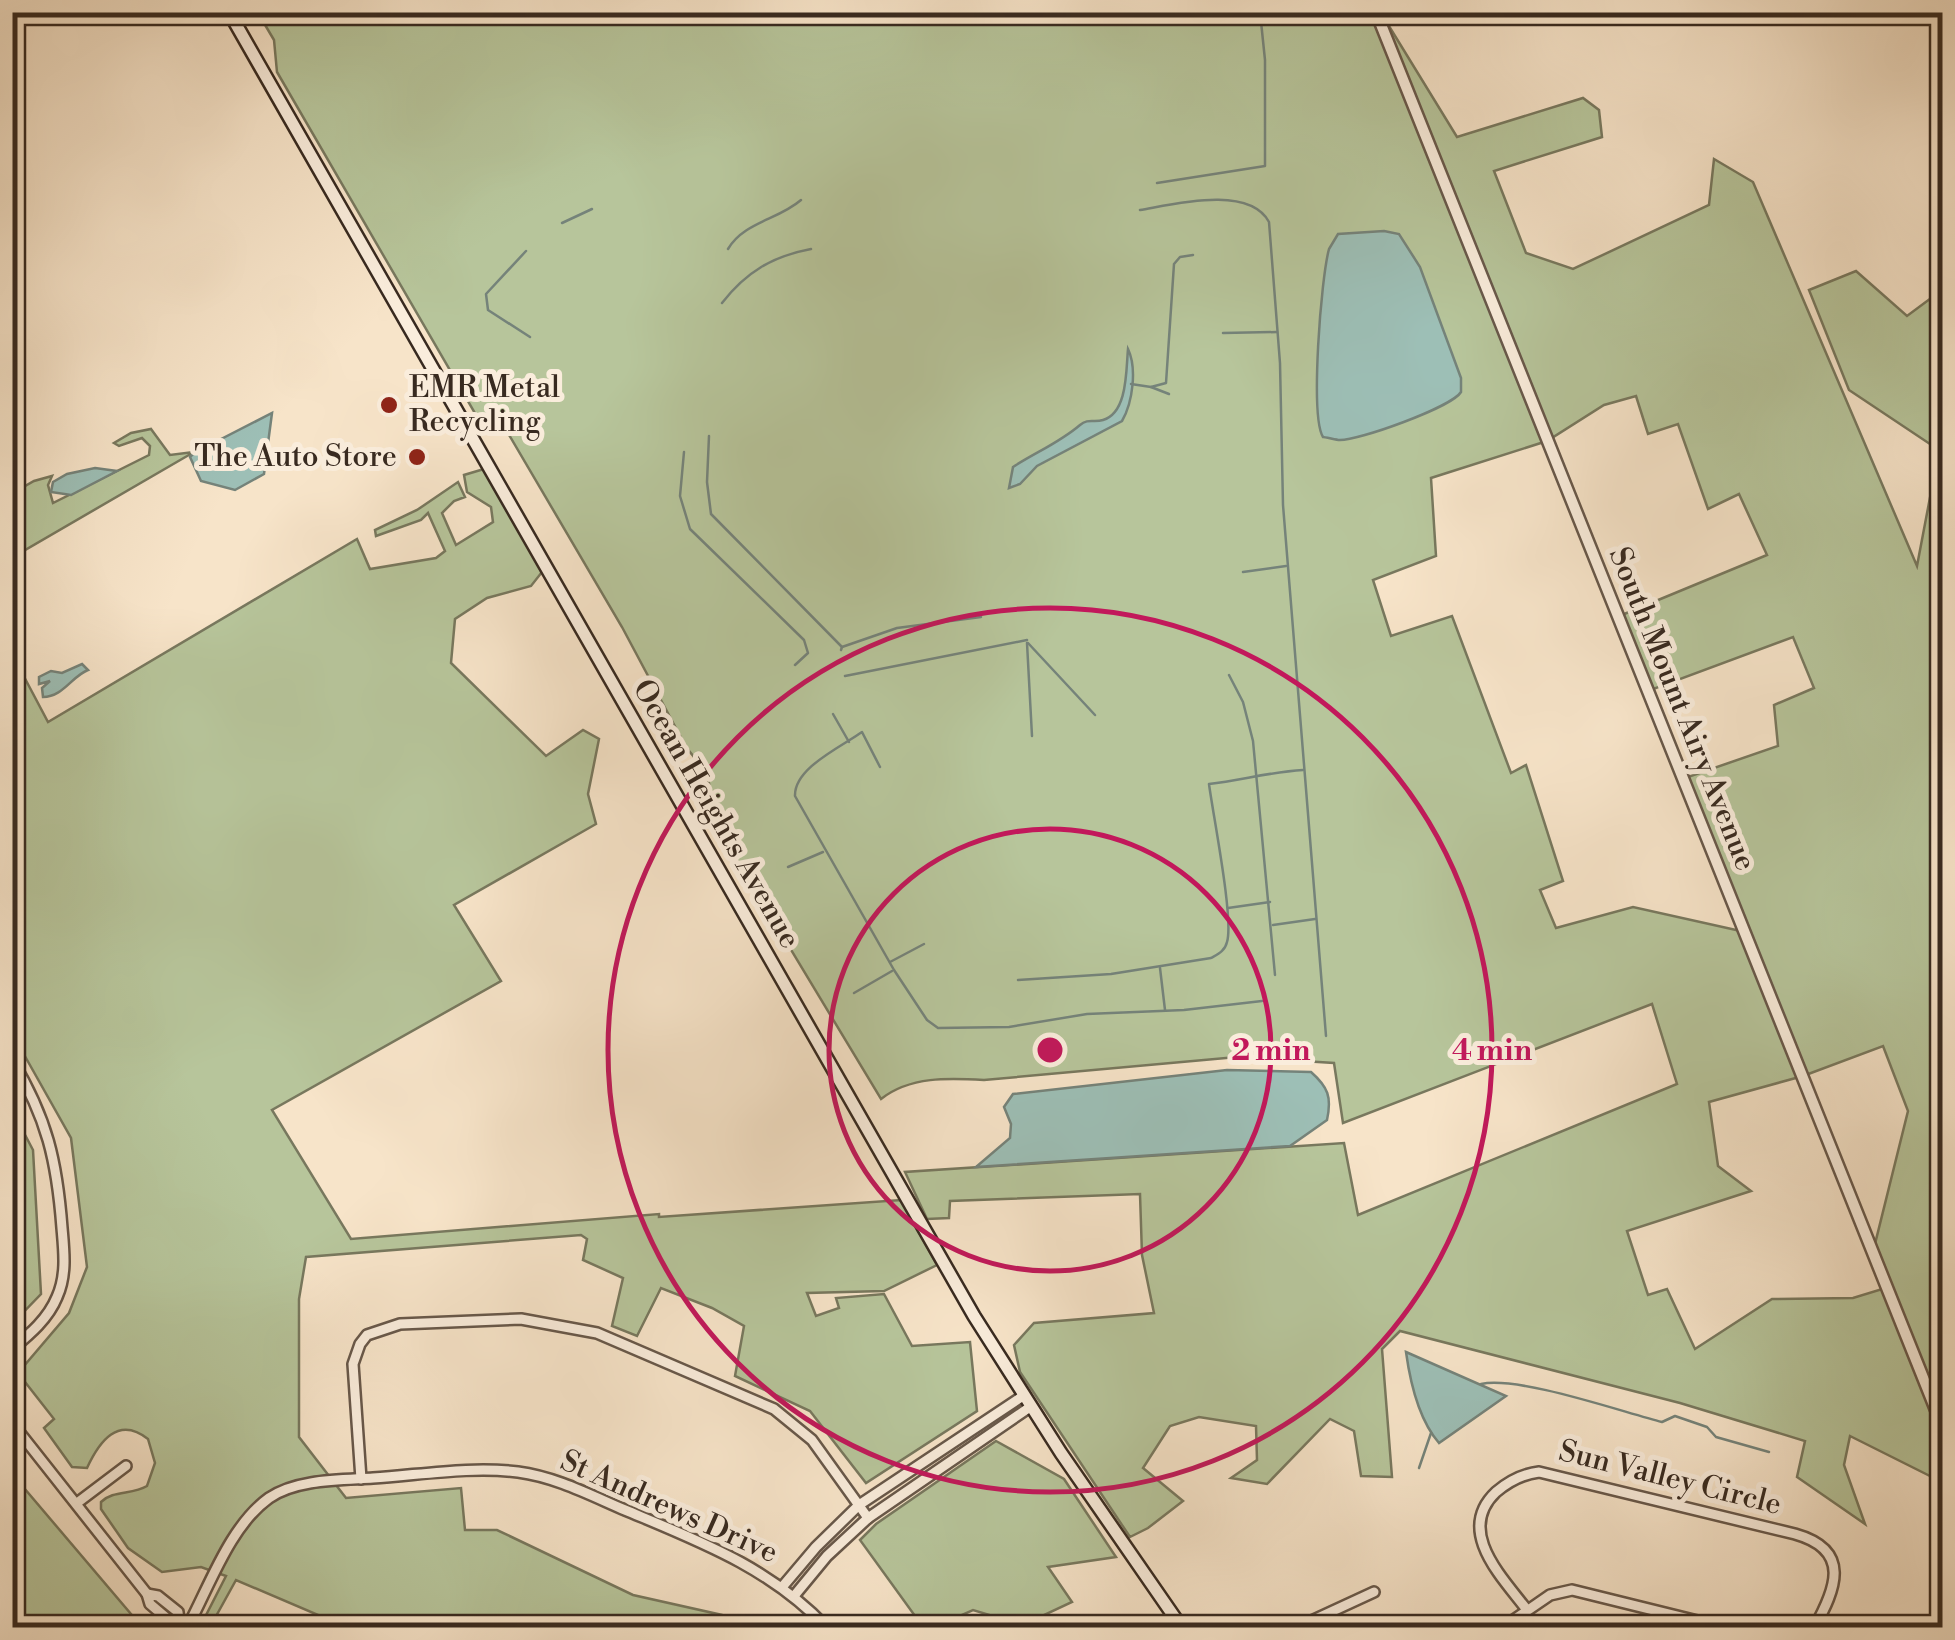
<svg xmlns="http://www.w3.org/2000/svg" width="1955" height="1640" viewBox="0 0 1955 1640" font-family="'Libre Bodoni',serif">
<rect width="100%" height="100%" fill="#f7e4c9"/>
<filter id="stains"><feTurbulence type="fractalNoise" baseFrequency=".002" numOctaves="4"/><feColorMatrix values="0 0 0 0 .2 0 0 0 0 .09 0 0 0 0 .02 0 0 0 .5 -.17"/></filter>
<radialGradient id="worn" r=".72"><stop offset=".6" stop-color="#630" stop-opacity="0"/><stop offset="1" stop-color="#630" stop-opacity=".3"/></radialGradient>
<g fill="#b7c59b" stroke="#78785e" stroke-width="2.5" fill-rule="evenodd">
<path d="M258,13H1381L1457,137L1583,98L1599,110L1602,137L1494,171L1526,253L1573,269L1709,205L1714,159L1753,182L1917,566L1939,450L1849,390L1809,290L1856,271L1907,316L1942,290V1482L1850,1436L1844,1465L1865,1524L1797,1477L1805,1441L1680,1403L1400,1331L1382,1349L1392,1477L1361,1476L1354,1431L1330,1419L1267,1484L1231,1478L1257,1460L1256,1426L1199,1417L1170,1426L1143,1468L1183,1501L1148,1528L1130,1537L1020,1372L1014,1345L1034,1323L1154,1313L1142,1255L1140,1194L950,1201L949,1218L927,1219L905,1172L1344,1143L1358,1215L1677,1084L1652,1004L1343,1123L1334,1063L1237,1057L984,1080C949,1078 910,1076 881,1099L723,837L706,772L686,747L622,627L505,428L480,422L277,72L274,40ZM1636,396L1648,434L1678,424L1708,509L1739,494L1767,555L1617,617L1648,691L1793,637L1814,688L1774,705L1778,746L1682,779L1745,932L1633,907L1556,928L1540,890L1563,881L1526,765L1511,773L1452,616L1391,636L1373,580L1436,556L1431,478L1547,441L1604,405ZM1883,1046L1908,1111L1873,1252L1889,1287L1853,1298L1772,1299L1695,1349L1667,1289L1648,1295L1627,1231L1751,1191L1718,1166L1709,1102L1803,1076Z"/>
<polygon points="151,429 170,455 194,452 13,557 13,493 34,481 52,476 48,485 53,503 149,455 150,446 142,438 119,446 114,443 131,433"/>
<path d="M484,469L542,572L531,586L487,598L455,619L451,663L546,756L583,730L599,739L588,794L596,824L454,905L501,981L272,1110L351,1239L659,1214V1217L901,1200L937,1265L884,1291L807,1293L816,1316L839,1308L836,1298L884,1294L912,1346L970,1342L977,1411L866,1483L810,1411L735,1376L744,1326L712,1308L661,1288L637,1336L612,1326L623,1278L583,1260L587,1239L581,1235L306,1257L299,1299V1437L346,1498L461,1488L465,1530H497L633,1595L722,1615L733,1627H346L236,1580L210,1627H200L226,1576L201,1567L162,1572L128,1548L101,1509V1502C113,1490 132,1495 147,1486L155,1463L148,1439C118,1415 99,1442 87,1468L72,1467L44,1428L54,1419L18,1373L69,1313L87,1267L71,1138L13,1035L12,654L48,722L357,539L370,569L436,558L445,551L428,513L421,520L376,536L375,530L417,510L458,482L465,497L454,501L442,513L456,545L493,522L491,507L467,492L464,475Z"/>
<polygon points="12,1110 33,1150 41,1294 13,1323"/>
<polygon points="996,1441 1064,1479 1116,1557 1048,1567 1072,1602 1023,1625 973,1610 957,1617 962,1627 923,1627 860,1540 876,1524"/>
<polygon points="13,1475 142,1627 13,1627"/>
</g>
<g fill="#9dbfb6" stroke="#75837a" stroke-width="2.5">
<path d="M1384,231L1399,234L1420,267L1461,378V392C1452,407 1358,441 1339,440C1338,440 1324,437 1323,437C1310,416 1321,278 1329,249L1338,234Z"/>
<path d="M1128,349C1137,368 1133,402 1122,421L1037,466L1020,484L1009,488L1013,467C1036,452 1059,443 1080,425C1088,418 1094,423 1103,420C1128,413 1126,369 1128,349Z"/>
<polygon points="272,413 264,474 235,490 201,481 190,457 194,453"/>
<polygon points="95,468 117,471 71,495 51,492 53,482 67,474"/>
<path d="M82,664L88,670C72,676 63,697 43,697L42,688L50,681L39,684V677L51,671L62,673Z"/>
<path d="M1227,1070L1311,1072C1328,1087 1332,1097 1327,1120L1290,1146L976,1167L1010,1138L1011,1124L1004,1107L1013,1094Z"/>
<path d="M1406,1352L1506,1396L1439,1443C1419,1420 1410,1381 1406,1352Z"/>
</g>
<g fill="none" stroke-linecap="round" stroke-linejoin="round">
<g stroke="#75837a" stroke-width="2.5">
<polyline points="1157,183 1265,166 1265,60 1260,12"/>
<path d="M1140,210C1175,204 1249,185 1269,222L1280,363L1283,505L1326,1036"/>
<polyline points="562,223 592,209"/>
<path d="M728,249C744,222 778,220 801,200"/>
<polyline points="526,251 486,294 488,310 530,337"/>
<path d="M722,303C746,272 773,256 811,249"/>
<polyline points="1223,333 1277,332"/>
<polyline points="1131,384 1151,387 1166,383 1174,264 1180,257 1193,255"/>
<polyline points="1151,387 1169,394"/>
<polyline points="709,436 707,482 711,514 842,647"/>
<polyline points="684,452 680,496 690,529 804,640 808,653 795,665"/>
<polyline points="1243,572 1286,566"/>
<polyline points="1027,643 1032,736"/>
<polyline points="1028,643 1095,715"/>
<polyline points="841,650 842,647 897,628 981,617"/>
<polyline points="1229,675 1243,702 1253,741 1275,975"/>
<polyline points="845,676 1027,640"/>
<polyline points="833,714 849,742"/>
<path d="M880,767L862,732C841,747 794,768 795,796L894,970L927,1020L938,1028L1009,1027L1087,1014L1184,1010L1262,1001"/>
<polyline points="788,867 823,852"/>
<polyline points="1228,908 1270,902"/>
<polyline points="1273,925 1315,919"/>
<polyline points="890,962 924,944"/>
<polyline points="1160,968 1165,1010"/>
<path d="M1018,980L1111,974L1211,958C1218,954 1225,951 1227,942C1234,919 1213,815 1209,784C1242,780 1270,772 1303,770"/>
<polyline points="854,993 892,971"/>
<path d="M1481,1384C1519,1376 1619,1411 1662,1422L1675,1416L1707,1427L1716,1437L1769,1452"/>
<polyline points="1419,1468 1431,1433"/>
</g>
<g stroke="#68584a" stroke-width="14">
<g id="minor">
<path d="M12,1060C47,1118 57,1161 62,1228C64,1251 67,1275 57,1297C48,1319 30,1334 12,1349"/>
<polyline points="12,1423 147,1594"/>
<polyline points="361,1479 353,1364 360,1344 367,1335 400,1324 521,1319 597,1333 774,1409 812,1440 868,1518"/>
<polyline points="77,1503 126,1466"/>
<polyline points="783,1586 816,1547 859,1505 1023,1396"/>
<polyline points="794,1596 827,1556 868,1518 1030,1407"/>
<path d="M1527,1610C1502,1577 1455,1531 1496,1492C1509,1481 1522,1474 1539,1472L1795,1534C1852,1550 1836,1589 1814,1628"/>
<polyline points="179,1620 178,1612 158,1596 147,1594 150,1604 170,1621 179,1620 191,1628"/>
<path d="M188,1626C210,1585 230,1526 269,1498C296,1479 341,1480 373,1478C420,1475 471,1466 518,1472C556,1477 590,1495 625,1510C699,1541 771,1568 827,1628"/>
<polyline points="1296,1628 1374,1592"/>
<polyline points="1502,1628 1550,1595 1572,1590 1726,1628"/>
<polyline points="1934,1628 1942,1613"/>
</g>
</g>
<g stroke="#68584a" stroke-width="15">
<polyline id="tertiary" points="1376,12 1942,1425"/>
</g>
<g stroke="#382a20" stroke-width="16">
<polyline id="secondary" points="229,12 974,1316 1061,1453 1182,1628"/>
</g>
<use href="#minor" stroke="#faeddc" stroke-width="9"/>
<use href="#tertiary" stroke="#faeddc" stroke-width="10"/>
<use href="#secondary" stroke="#faeddc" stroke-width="11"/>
</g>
<g fill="none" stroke="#c2185b" stroke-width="5">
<circle cx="1050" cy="1050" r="221"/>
<circle cx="1050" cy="1050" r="442"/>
</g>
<g fill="#8f2418" stroke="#faeddc" stroke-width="4">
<circle cx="389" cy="405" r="10"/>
<circle cx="417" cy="457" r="10"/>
</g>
<g text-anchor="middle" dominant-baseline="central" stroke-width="10" stroke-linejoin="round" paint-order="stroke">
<g font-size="30" fill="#382a20" stroke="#faeddc" text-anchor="start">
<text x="409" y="388">EMR Metal<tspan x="409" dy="34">Recycling</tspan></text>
<text x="397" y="457" text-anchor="end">The Auto Store</text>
</g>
<g font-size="30" fill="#382a20" stroke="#faeddc">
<text transform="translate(1682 709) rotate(68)">South Mount Airy Avenue</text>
<text transform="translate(716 814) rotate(60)">Ocean Heights Avenue</text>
<text transform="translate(1670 1478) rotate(14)">Sun Valley Circle</text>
<text transform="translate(669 1507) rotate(24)">St Andrews Drive</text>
</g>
</g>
<circle cx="1050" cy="1050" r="15" fill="#c2185b" stroke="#faeddc" stroke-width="5"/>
<g font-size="30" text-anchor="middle" font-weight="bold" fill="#c2185b" stroke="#faeddc" stroke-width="10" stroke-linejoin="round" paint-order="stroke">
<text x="1271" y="1060">2 min</text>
<text x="1492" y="1060">4 min</text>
</g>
<rect width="1955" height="1640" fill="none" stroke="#f7e4c9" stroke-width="50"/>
<rect x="15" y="15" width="1925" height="1610" fill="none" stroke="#382a20" stroke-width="5"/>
<rect x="25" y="25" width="1905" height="1590" fill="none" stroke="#382a20" stroke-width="2.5"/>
<rect width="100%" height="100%" filter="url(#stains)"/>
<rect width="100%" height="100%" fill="url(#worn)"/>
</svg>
